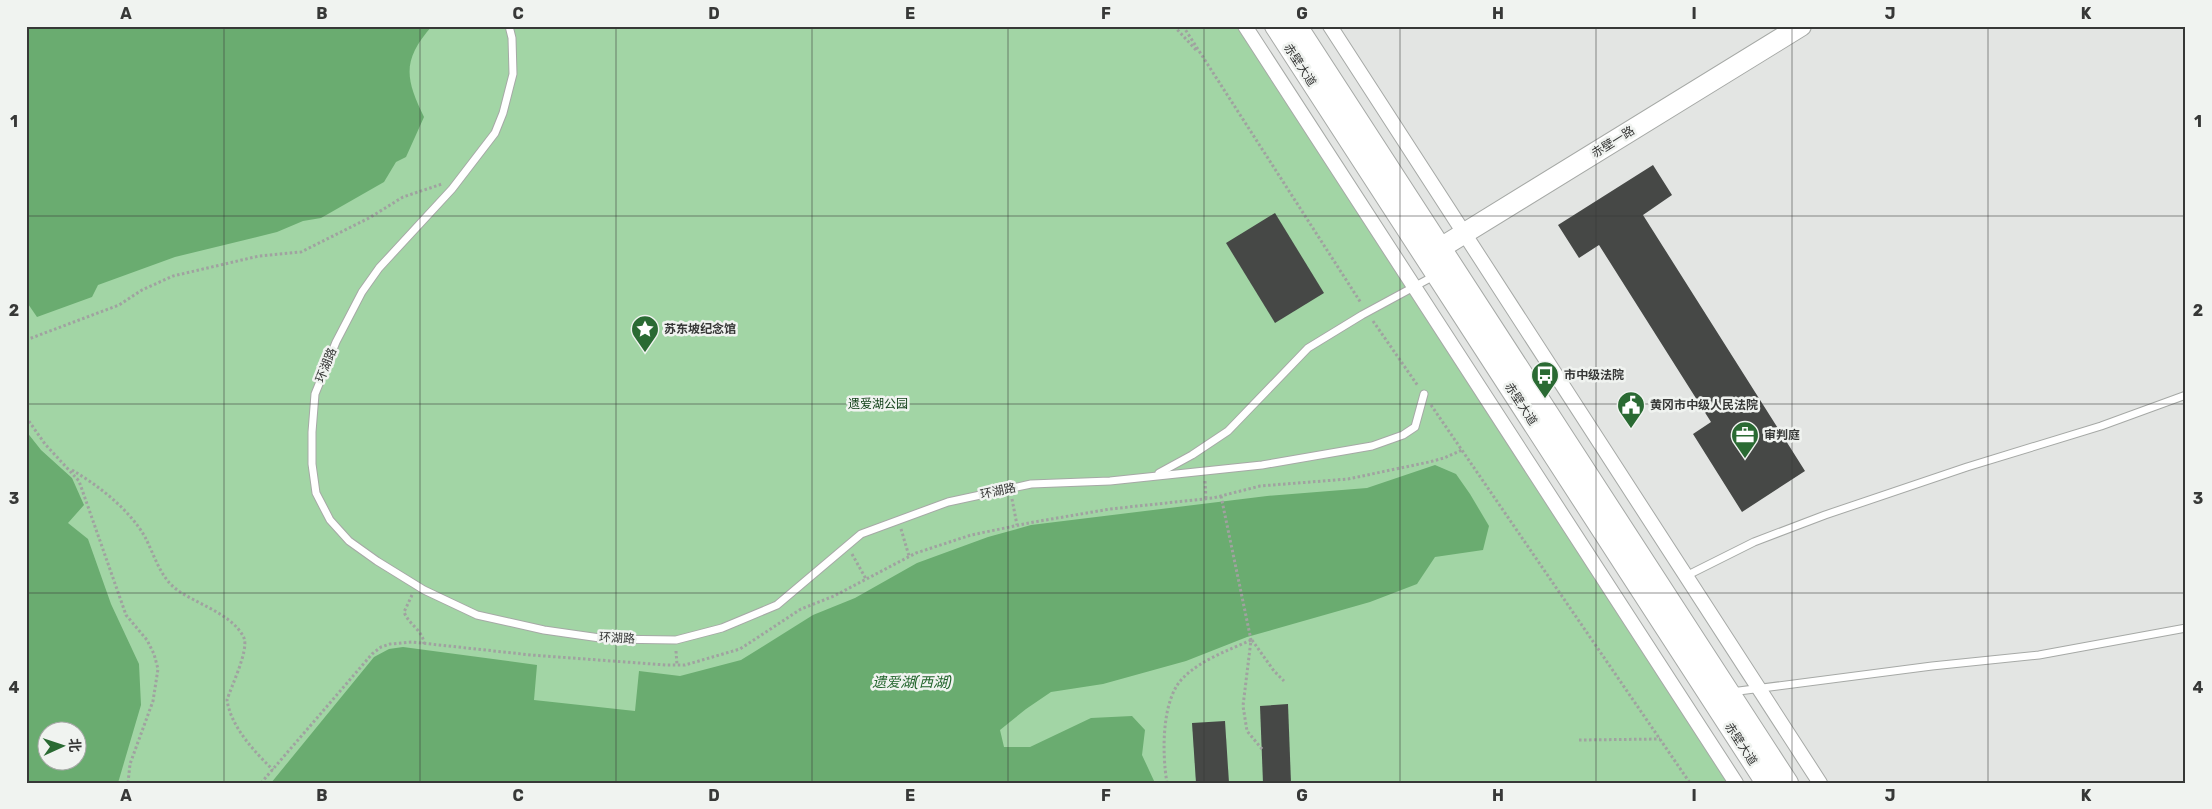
<svg xmlns="http://www.w3.org/2000/svg" width="2212" height="809" viewBox="0 0 2212 809" font-family="Rubik,'Noto Sans SC',sans-serif">
<rect width="100%" height="100%" fill="#e3e5e3"/>
<path fill="#a2d5a5" fill-rule="evenodd" d="M26,26H1238L1729,783H26ZM48,732H78V762H48Z"/>
<g fill="#6aac70" fill-rule="evenodd">
<path d="M26,26H432C402,60 405,78 424,117L406,157L396,162L384,182L321,218L303,221L277,232L175,257L98,285L92,297L37,317L26,301Z"/>
<path d="M26,431L41,450L72,478L84,505L68,523L88,539L111,604L139,664L141,705L118,783H26ZM48,732H78V762H48Z"/>
<polygon points="1435,465 1456,474 1470,494 1489,526 1483,550 1435,557 1417,584 1370,602 1247,637 1186,661 1103,684 1051,692 1026,709 1000,730 1004,747 1030,747 1091,718 1132,716 1145,730 1142,755 1155,783 271,783 374,657 389,649 403,647 537,665 534,700 635,711 639,671 680,676 741,660 813,615 855,598 917,563 988,537 1031,525 1267,496 1367,488"/>
</g>
<g fill="#464846">
<polygon points="1653,165 1672,195 1643,215 1805,471 1742,512 1693,434 1711,422 1599,245 1579,258 1558,225"/>
<polygon points="1275,213 1324,293 1275,323 1226,243"/>
<polygon points="1288,704 1291,783 1263,783 1260,706"/>
<polygon points="1225,721 1229,783 1196,783 1192,723"/>
</g>
<g fill="none" stroke-linecap="round" stroke-linejoin="round">
<g stroke="#a6a9a6" stroke-width="9">
<g id="lane">
<polyline points="509,26 512,38 513,74 503,113 495,133 452,189 379,268 362,292 336,342 315,394 312,432 312,464 316,493 330,520 349,541 377,561 424,590 477,615 544,630 607,639 676,640 722,628 777,605 861,534 948,502 1031,484 1110,481 1262,465 1372,446 1403,435 1415,427 1424,394"/>
<polyline points="1159,473 1192,455 1228,431 1308,348 1362,315 1434,276"/>
<polyline points="1686,576 1754,542 1825,515 1967,467 2101,426 2186,395"/>
<polyline points="1731,692 1932,666 2039,655 2186,628"/>
</g>
</g>
<g stroke="#a6a9a6" stroke-width="16">
<g id="street">
<polyline points="1245,26 1736,783"/>
<polyline points="1330,26 1820,783"/>
</g>
</g>
<g stroke="#a6a9a6" stroke-width="22">
<g id="secondary">
<polyline points="1275,26 1766,783"/>
<polyline points="1297,26 1788,783"/>
<polyline points="1429,255 1801,26"/>
</g>
</g>
<g stroke="#a0a2a0" stroke-width="3" stroke-dasharray="2.5 2.5" stroke-linecap="butt">
<polyline points="1174,26 1196,50"/>
<polyline points="1183,26 1361,303"/>
<polyline points="1373,321 1418,386"/>
<polyline points="26,340 119,305 142,290 173,276 259,256 301,252 369,218 403,197 442,184"/>
<polyline points="1431,405 1690,783"/>
<polyline points="26,417 45,444 79,481 126,615 147,640 154,654 158,669 153,701 130,764 128,783"/>
<path d="M72,470C99,486 129,509 145,537C154,554 160,577 176,589C196,604 233,614 244,638C249,650 231,687 227,700C231,727 254,751 273,770"/>
<polyline points="1205,481 1206,499"/>
<polyline points="1221,496 1251,640 1243,706 1247,731 1262,749"/>
<polyline points="1012,499 1017,525"/>
<polyline points="901,529 909,556"/>
<polyline points="852,554 866,579"/>
<path d="M412,595L404,612C409,625 423,630 424,644"/>
<polyline points="1252,640 1274,671 1284,681"/>
<polyline points="676,651 677,665"/>
<polyline points="1579,740 1660,739"/>
<polyline points="261,783 372,654 381,647 390,644 412,642 531,655 666,665 685,665 740,649 801,609 834,596 916,553 971,535 1034,522 1110,509 1213,498 1260,486 1348,479 1429,462 1444,458 1462,450"/>
<path d="M1167,783C1162,754 1161,698 1184,677C1201,660 1229,650 1251,640"/>
</g>
<use href="#lane" stroke="#fff" stroke-width="7"/>
<use href="#street" stroke="#fff" stroke-width="14"/>
<use href="#secondary" stroke="#fff" stroke-width="20"/>
</g>
<path fill="none" stroke="#373837" stroke-width="1" stroke-opacity="0.55" d="M224,26V783M420,26V783M616,26V783M812,26V783M1008,26V783M1204,26V783M1400,26V783M1596,26V783M1792,26V783M1988,26V783M26,216H2186M26,404H2186M26,593H2186"/>
<defs>
<g id="sight-pin" transform="scale(1.4375)"><path d="M0 17L-7.5 6A9.5 9.5 0 1 1 7.5 6Z" fill="#2a6a33" stroke="#f0f3f0"/><path d="M0-6L1.8-2.2L6-1.7L2.9 1.2L3.7 5.4L0 3.3L-3.7 5.4L-2.9 1.2L-6-1.7L-1.8-2.2Z" fill="#fff"/></g>
<g id="bus-pin" transform="scale(1.4375)"><path d="M0 17L-7.5 6A9.5 9.5 0 1 1 7.5 6Z" fill="#2a6a33" stroke="#f0f3f0"/><path d="M-5-6H5V4H4V6H2V4H-2V6H-4V4H-5ZM-3.5-4V0h7V-4ZM-3.5 1.2v1.5H-2V1.2ZM2 1.2v1.5H3.5V1.2Z" fill="#fff"/></g>
<g id="civic-pin" transform="scale(1.4375)"><path d="M0 17L-7.5 6A9.5 9.5 0 1 1 7.5 6Z" fill="#2a6a33" stroke="#f0f3f0"/><path d="M-.6-6.5H3V-4.5H.6V-3L4-1V1h2V6H-6V1h2V-1L-.6-3ZM-1.2 2.5V6h2.4V2.5Z" fill="#fff"/></g>
<g id="office-pin" transform="scale(1.4375)"><path d="M0 17L-7.5 6A9.5 9.5 0 1 1 7.5 6Z" fill="#2a6a33" stroke="#f0f3f0"/><path d="M-6-3h4V-5.5h4V-3h4V5H-6ZM-1-4.5V-3h2v-1.5ZM-6 0V1H6V0Z" fill="#fff"/></g>
</defs>
<g fill-rule="evenodd">
<use href="#sight-pin" x="645" y="329"/>
<use href="#bus-pin" x="1545" y="375"/>
<use href="#civic-pin" x="1631" y="405"/>
<use href="#office-pin" x="1745" y="435"/>
</g>
<g text-anchor="middle" dominant-baseline="central" stroke-width="5" stroke-linejoin="round" paint-order="stroke">
<g font-size="12" fill="#373837" stroke="#f0f3f0">
<text transform="translate(1300 65) rotate(57)">赤壁大道</text>
<text transform="translate(1613 142) rotate(-32)">赤壁一路</text>
<text transform="translate(326 365) rotate(-68)">环湖路</text>
<text transform="translate(1521 404) rotate(57)">赤壁大道</text>
<text transform="translate(998 491) rotate(-12)">环湖路</text>
<text transform="translate(617 638) rotate(3)">环湖路</text>
<text transform="translate(1741 744) rotate(57)">赤壁大道</text>
</g>
<g font-size="12" font-weight="bold" fill="#373837" stroke="#f0f3f0" text-anchor="start">
<text x="664" y="329">苏东坡纪念馆</text>
<text x="1564" y="375">市中级法院</text>
<text x="1650" y="405">黄冈市中级人民法院</text>
<text x="1764" y="435">审判庭</text>
</g>
<g font-size="12" fill="#124119" stroke="#f0f3f0">
<text x="878" y="404">遗爱湖公园</text>
</g>
<g font-size="14" font-style="italic" fill="#22652c" stroke="#f0f3f0">
<text x="912" y="682">遗爱湖(西湖)</text>
</g>
</g>
<rect width="2212" height="809" fill="none" stroke="#f0f3f0" stroke-width="55"/>
<g transform="translate(62 746) rotate(87)"><circle r="24" fill="#f0f3f0" stroke="#a6a8a6"/>
<path d="M0-4L9 19L0 12L-9 19Z" fill="#2a6a33"/>
<text y="-8" font-size="14" font-weight="bold" text-anchor="middle" fill="#373837">北</text>
</g>
<rect x="28" y="28" width="2156" height="754" fill="none" stroke="#373837" stroke-width="2"/>
<g font-size="16" text-anchor="middle" font-weight="bold" fill="#373837">
<text x="126" y="19">A</text>
<text x="322" y="19">B</text>
<text x="518" y="19">C</text>
<text x="714" y="19">D</text>
<text x="910" y="19">E</text>
<text x="1106" y="19">F</text>
<text x="1302" y="19">G</text>
<text x="1498" y="19">H</text>
<text x="1694" y="19">I</text>
<text x="1890" y="19">J</text>
<text x="2086" y="19">K</text>
<text x="14" y="127">1</text>
<text x="2198" y="127">1</text>
<text x="14" y="316">2</text>
<text x="2198" y="316">2</text>
<text x="14" y="504">3</text>
<text x="2198" y="504">3</text>
<text x="14" y="693">4</text>
<text x="2198" y="693">4</text>
<text x="126" y="801">A</text>
<text x="322" y="801">B</text>
<text x="518" y="801">C</text>
<text x="714" y="801">D</text>
<text x="910" y="801">E</text>
<text x="1106" y="801">F</text>
<text x="1302" y="801">G</text>
<text x="1498" y="801">H</text>
<text x="1694" y="801">I</text>
<text x="1890" y="801">J</text>
<text x="2086" y="801">K</text>
</g>
</svg>
